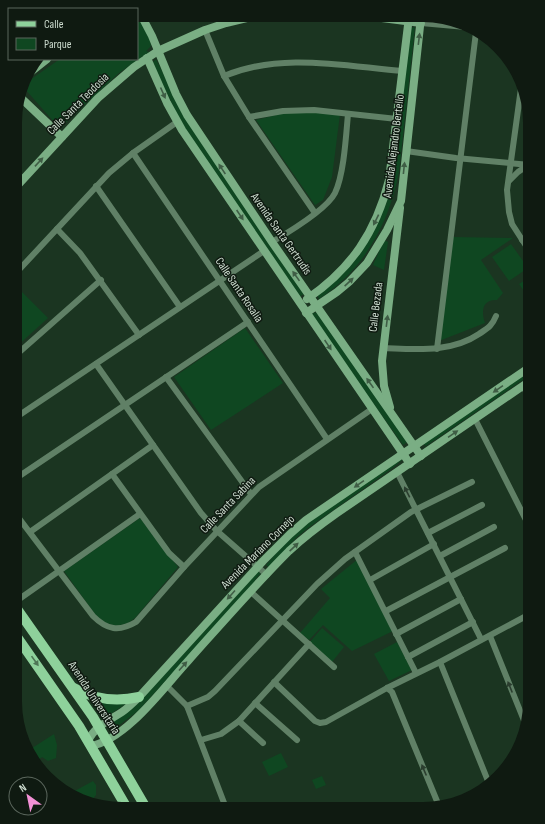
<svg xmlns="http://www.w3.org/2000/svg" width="545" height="824" viewBox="0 0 545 824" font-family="'Sofia Sans Condensed',sans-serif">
<rect width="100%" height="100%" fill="#1b3521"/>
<g fill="#0f4721">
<polygon points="137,18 140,19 150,40 151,46 146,51 149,52 119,73 62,126 55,123 25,89 30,80 60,59 137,59"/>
<path d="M415,27L399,172C389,223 364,270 319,299L317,294L371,234L386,204L393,174L409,28Z"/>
<polygon points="156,59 188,123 304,294 299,297 181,122 152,63"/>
<polygon points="315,111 340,114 332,177 323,200 315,205 256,120 284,113"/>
<path d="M453,237L513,238L481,260L503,293L497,300C482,299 481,312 485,323L439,341Z"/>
<polygon points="384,240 388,242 384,270 373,265"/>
<polygon points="511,244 528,268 509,281 492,257"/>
<polygon points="530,277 530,300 519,284"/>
<polygon points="16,286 48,318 16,347"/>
<polygon points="318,312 407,442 403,445 311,316 313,313"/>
<polygon points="245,328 283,383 211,430 174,377"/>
<polygon points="530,367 530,375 426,446 422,443"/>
<polygon points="400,457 402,460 390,470 308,528 296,538 270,568 266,565 291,535"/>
<polygon points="140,518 178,567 135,618 128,623 117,626 106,623 97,617 64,571"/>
<polygon points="358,559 393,631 352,651 323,625 309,640 300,633 330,598 321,589"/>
<polygon points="258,571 261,573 255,580 254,584 138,711 114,729 111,723"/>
<polygon points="322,628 344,647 332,662 310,642"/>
<polygon points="397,642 412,670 389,681 374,654"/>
<polygon points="88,698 130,701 102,720"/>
<polygon points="54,734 57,745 56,758 48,761 42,757 37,761 29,750"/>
<polygon points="281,753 288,767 269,776 262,762"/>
<polygon points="322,776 326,785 316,789 312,780"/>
<polygon points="93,781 96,785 96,795 91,801 71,793"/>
</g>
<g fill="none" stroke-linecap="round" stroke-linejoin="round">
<g stroke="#608066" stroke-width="6">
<polyline points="421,23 466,27"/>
<polyline points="205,30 224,76 249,117 315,213"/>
<path d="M224,76C282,52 343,66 403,71"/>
<polyline points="522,81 507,190 509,212 512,224 530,252"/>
<polyline points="249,117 283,111 314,110 397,119"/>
<polyline points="406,151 456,158 530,165"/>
<polyline points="133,153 327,439"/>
<polyline points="509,181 518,172 528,165"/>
<polyline points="96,186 180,307"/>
<polyline points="57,229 80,253 139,335"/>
<polyline points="522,240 530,235"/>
<path d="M272,242C289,232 327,209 335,193C344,174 346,136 348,114"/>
<polyline points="16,273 109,173 133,153 177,122"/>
<path d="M383,348C416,349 451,353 479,334C488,328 492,326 496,316"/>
<polyline points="437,349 476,32"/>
<polyline points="16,355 101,280"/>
<polyline points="96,364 201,513 217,531 267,575"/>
<polyline points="166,377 251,494"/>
<polyline points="523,386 530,399"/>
<polyline points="15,418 264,251"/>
<polyline points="475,419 530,528"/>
<polyline points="397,472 481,639"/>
<polyline points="112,474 169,553 184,567"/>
<polyline points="15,479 248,322"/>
<path d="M15,513L93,616C107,630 119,632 136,622L184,567L259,487L372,409"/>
<polyline points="30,532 153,445"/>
<polyline points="428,533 482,505"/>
<polyline points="355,552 416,673"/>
<polyline points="440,556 494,527"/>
<polyline points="370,580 434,544"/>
<polyline points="251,592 334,667"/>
<polyline points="15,602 140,514"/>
<polyline points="386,611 505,548"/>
<polyline points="396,634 461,599"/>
<polyline points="490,636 525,723"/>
<polyline points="408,657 473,622"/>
<polyline points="440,662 488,781"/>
<polyline points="274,682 315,721 320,723 326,722 387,688 440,662 530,614"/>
<polyline points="166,685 187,706 226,808"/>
<polyline points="387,688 392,692 439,806"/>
<polyline points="255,703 297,740"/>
<polyline points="187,706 208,697 215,691 317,584 345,559 411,512 472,482"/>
<polyline points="239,721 263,743"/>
<polyline points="201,740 221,734 239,721 309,644"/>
</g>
<g stroke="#7aae84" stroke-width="8">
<polyline points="141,15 152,36 176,94 187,115 272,242 421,456"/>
<polyline points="374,17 421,23"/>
<polyline points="147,58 167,103 182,130 410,464"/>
<polyline points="28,74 47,59"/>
<polyline points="20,97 62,137"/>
<polyline points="16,187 98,98 134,67 158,51 205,30 226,23 256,16"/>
<path d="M307,299C351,269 376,232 389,180L409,17"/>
<polyline points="306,313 337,292 349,282 367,263 387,230 401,201 421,17"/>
<polyline points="390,407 384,386 382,361 400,208"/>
<path d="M88,741C94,727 110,720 122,712C128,708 134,702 139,697L263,561L290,534L306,520L530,367"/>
<path d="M91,746C127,739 164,687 188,661C221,624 254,586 289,551C304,537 320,525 337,513L530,381"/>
<polyline points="457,802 467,799"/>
</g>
<g stroke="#8ed19b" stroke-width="10">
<polyline points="15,606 93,717 146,808"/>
<polyline points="15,634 79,726 127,808"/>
<path d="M74,688C95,700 116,702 139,697"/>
</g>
</g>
<defs><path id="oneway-solid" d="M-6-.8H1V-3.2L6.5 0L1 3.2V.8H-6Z"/></defs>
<g fill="#3f5d45">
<use href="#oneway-solid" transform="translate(419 39) rotate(-83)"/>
<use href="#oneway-solid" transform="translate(163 93) rotate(66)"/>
<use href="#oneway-solid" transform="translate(39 162) rotate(-47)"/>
<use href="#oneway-solid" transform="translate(404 168) rotate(-84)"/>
<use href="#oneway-solid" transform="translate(222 169) rotate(-124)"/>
<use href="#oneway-solid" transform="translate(240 215) rotate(56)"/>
<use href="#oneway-solid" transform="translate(376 220) rotate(116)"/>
<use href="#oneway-solid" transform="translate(296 276) rotate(-125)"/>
<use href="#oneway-solid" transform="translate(349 282) rotate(-43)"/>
<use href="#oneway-solid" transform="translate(387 321) rotate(-83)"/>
<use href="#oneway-solid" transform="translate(328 345) rotate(56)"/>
<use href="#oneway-solid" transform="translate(370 383) rotate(-125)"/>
<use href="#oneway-solid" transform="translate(498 389) rotate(146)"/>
<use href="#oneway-solid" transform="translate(453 434) rotate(-34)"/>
<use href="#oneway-solid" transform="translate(359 484) rotate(145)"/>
<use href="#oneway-solid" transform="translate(294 547) rotate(-43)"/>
<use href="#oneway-solid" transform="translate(231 595) rotate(132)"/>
<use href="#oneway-solid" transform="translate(183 666) rotate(-48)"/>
</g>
<g fill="#2b3e2f">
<use href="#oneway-solid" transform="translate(407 492) rotate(-117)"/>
<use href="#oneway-solid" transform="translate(510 687) rotate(-112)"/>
<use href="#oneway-solid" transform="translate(424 770) rotate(-113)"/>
</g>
<use fill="#4e7656" href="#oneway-solid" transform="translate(35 661) rotate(55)"/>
<g text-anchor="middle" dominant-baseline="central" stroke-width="3" stroke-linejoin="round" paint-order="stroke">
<g font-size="12" fill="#ccdbce" stroke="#0f1a11">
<text transform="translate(78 104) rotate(-45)">Calle Santa Teodosia</text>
<text transform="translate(394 146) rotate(-83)">Avenida Alejandro Bertello</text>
<text transform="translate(281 234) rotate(55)">Avenida Santa Gertrudis</text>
<text transform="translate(239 290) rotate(56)">Calle Santa Rosalia</text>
<text transform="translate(376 307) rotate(-83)">Calle Bezada</text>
<text transform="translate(228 505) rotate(-46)">Calle Santa Sabina</text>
<text transform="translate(258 552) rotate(-45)">Avenida Mariano Cornejo</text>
<text transform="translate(94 698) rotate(57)">Avenida Universitaria</text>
</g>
</g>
<path d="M0 0H545V824H0ZM122 22H423A100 100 0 0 1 523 122V702A100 100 0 0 1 423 802H122A100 100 0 0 1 22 702V122A100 100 0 0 1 122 22Z" fill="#0f1a11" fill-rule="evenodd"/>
<rect x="8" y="8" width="130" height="52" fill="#0f1a11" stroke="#5b675d"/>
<rect x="16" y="21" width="20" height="6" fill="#8ed19b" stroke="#5b675d"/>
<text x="44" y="28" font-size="12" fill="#ccdbce">Calle</text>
<rect x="16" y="38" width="20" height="12" fill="#0f4721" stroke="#5b675d"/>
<text x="44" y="48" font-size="12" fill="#ccdbce">Parque</text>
<g transform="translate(28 796) rotate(327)"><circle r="19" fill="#0f1a11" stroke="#5b675d"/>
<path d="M0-3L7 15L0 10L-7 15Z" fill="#f391d6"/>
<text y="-6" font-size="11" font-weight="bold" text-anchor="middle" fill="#ccdbce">N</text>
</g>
</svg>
